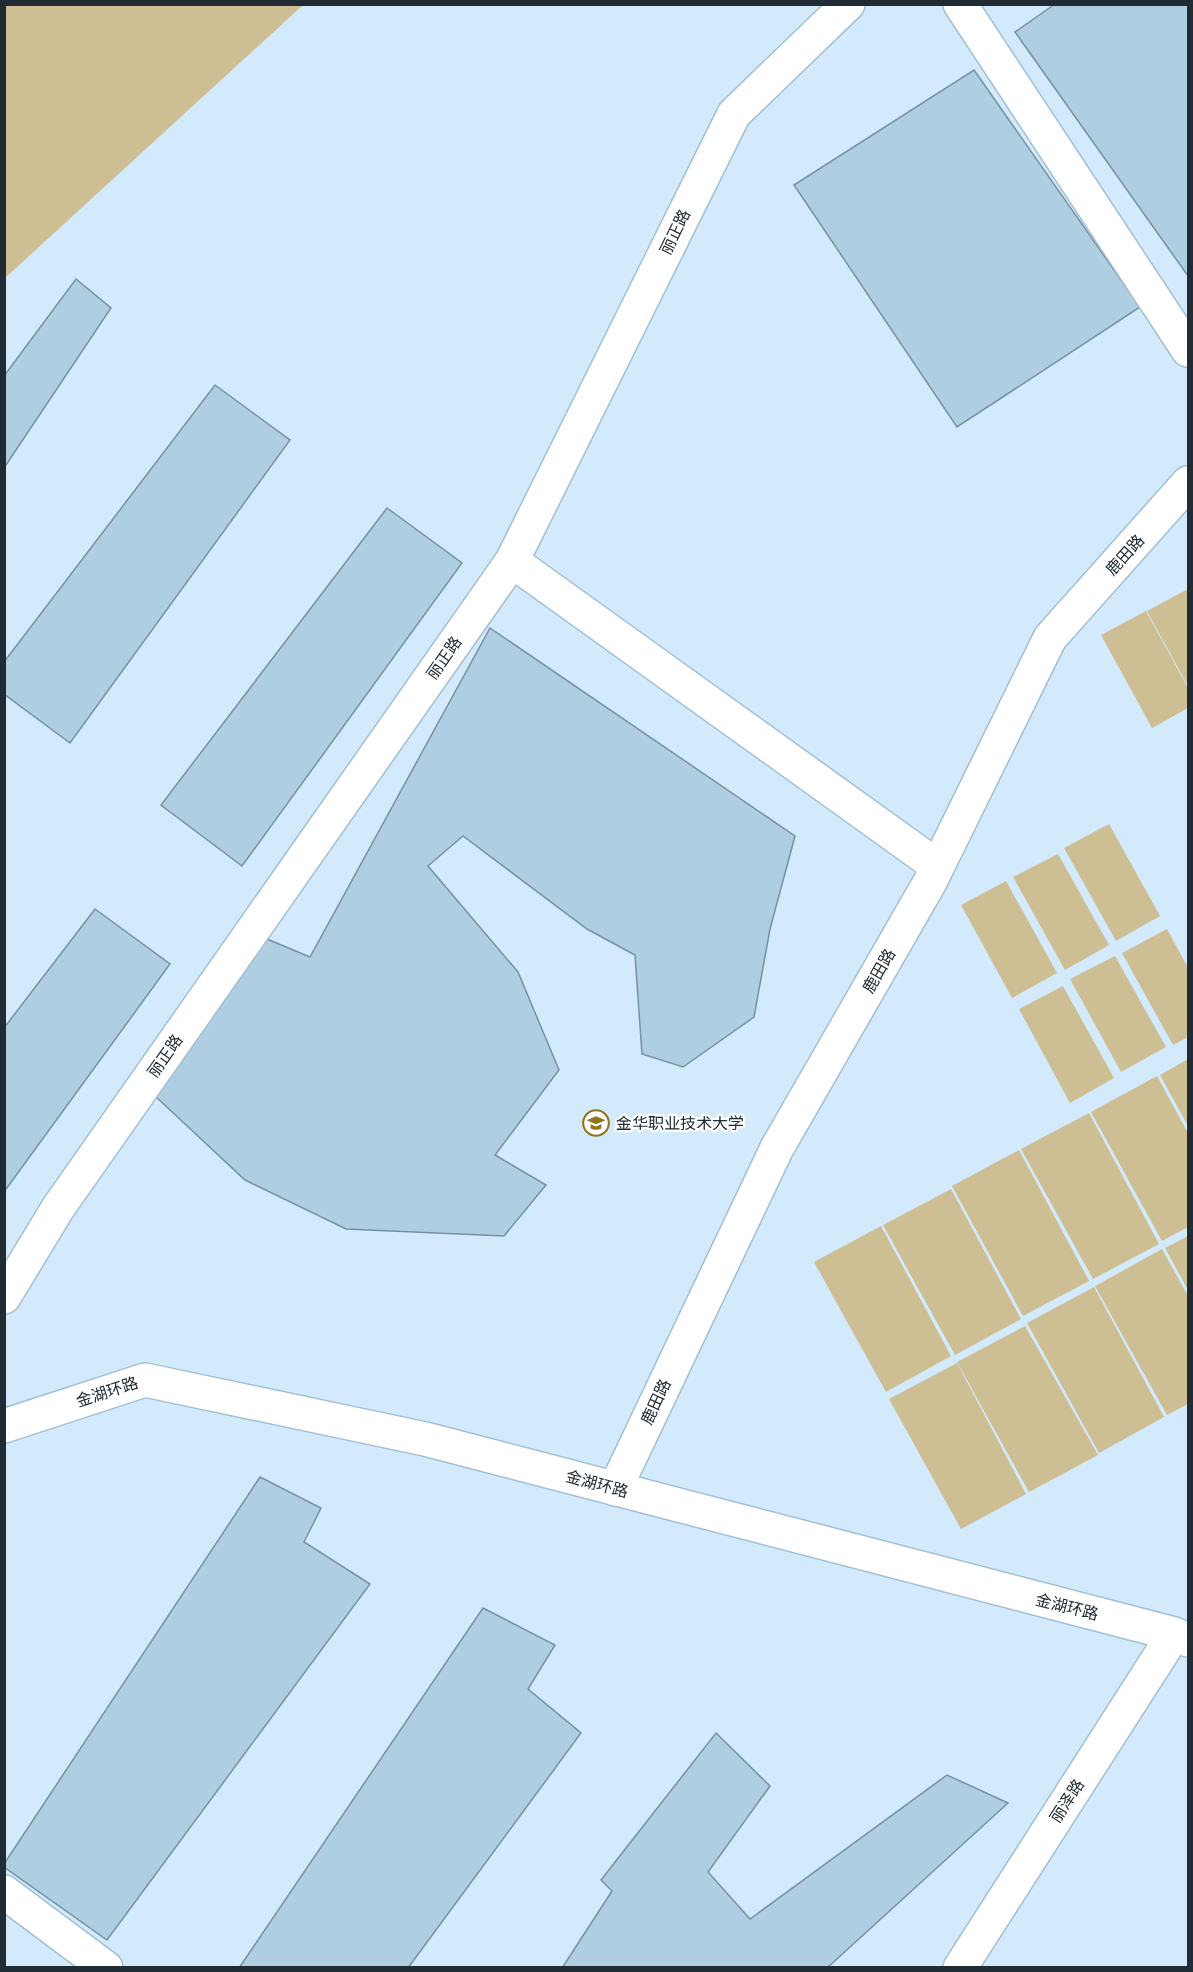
<svg xmlns="http://www.w3.org/2000/svg" width="1193" height="1972" viewBox="0 0 1193 1972" font-family="Arial,'Noto Sans SC',sans-serif">
<rect width="100%" height="100%" fill="#d2eafb"/>
<g fill="#cebe94">
<polygon points="5,4 303,4 303,5 5,278"/>
<polygon points="1188,589 1188,686 1147,611"/>
<polygon points="1146,611 1188,688 1188,708 1152,728 1101,635"/>
<polygon points="1109,824 1160,916 1116,941 1064,848"/>
<polygon points="1058,854 1109,945 1065,970 1013,877"/>
<polygon points="1006,881 1057,973 1012,998 961,905"/>
<polygon points="1167,929 1188,968 1188,1037 1173,1045 1122,953"/>
<polygon points="1115,956 1166,1047 1121,1072 1070,979"/>
<polygon points="1063,986 1114,1078 1070,1103 1019,1009"/>
<polygon points="1188,1059 1188,1126 1160,1075"/>
<polygon points="1157,1076 1188,1133 1188,1227 1162,1241 1091,1112"/>
<polygon points="1089,1113 1159,1244 1093,1279 1021,1149"/>
<polygon points="1019,1150 1089,1281 1023,1316 952,1186"/>
<polygon points="951,1189 1021,1319 955,1355 883,1225"/>
<polygon points="881,1226 951,1356 886,1392 814,1262"/>
<polygon points="1188,1236 1188,1290 1165,1248"/>
<polygon points="1162,1249 1188,1296 1188,1404 1167,1415 1095,1286"/>
<polygon points="1094,1287 1164,1417 1099,1453 1027,1323"/>
<polygon points="1025,1326 1098,1455 1029,1492 957,1362"/>
<polygon points="957,1363 1026,1494 961,1529 889,1399"/>
</g>
<g fill="#b0cee2" stroke="#7591a4" stroke-width="1.5">
<polygon points="1055,4 1188,4 1188,276 1015,32"/>
<polygon points="974,70 1140,307 957,427 794,185"/>
<polygon points="76,279 111,308 4,468 4,376"/>
<polygon points="215,385 290,440 70,743 4,694 4,662"/>
<polygon points="387,508 462,563 242,866 161,805"/>
<polygon points="490,628 795,836 770,929 754,1017 683,1067 642,1054 635,955 587,929 463,836 428,866 518,972 559,1070 495,1155 546,1185 504,1236 346,1229 245,1180 155,1096 267,939 310,957"/>
<polygon points="95,909 170,964 4,1192 4,1028"/>
<polygon points="260,1477 321,1508 304,1542 370,1584 107,1940 4,1867 4,1864"/>
<polygon points="483,1608 555,1645 528,1689 581,1733 408,1968 239,1968"/>
<polygon points="716,1733 770,1786 708,1872 750,1919 947,1775 1008,1803 827,1968 562,1968 612,1891 601,1880"/>
</g>
<g fill="none" stroke-linecap="round" stroke-linejoin="round">
<g stroke="#a2bfd3" stroke-width="36">
<g id="minor">
<polyline points="960,4 1188,350"/>
<polyline points="512,561 937,866"/>
<polyline points="4,1297 58,1208 512,561 734,114 848,4"/>
<polyline points="4,1426 145,1380 425,1439 1174,1634 1188,1640"/>
<polyline points="615,1489 777,1148 930,882 1050,638 1188,483"/>
<polyline points="4,1892 106,1968"/>
<polyline points="960,1968 1174,1634"/>
</g>
</g>
<use href="#minor" stroke="#fff" stroke-width="33"/>
</g>
<defs>
<g id="university-ring" transform="scale(1.35)"><circle r="9.5" fill="#fff" stroke="#90741a" stroke-width="1.5"/><path d="M0-5L7-2L0 1L-7-2ZM-4 1L0 2.5L4 1V4Q0 6-4 4Z" fill="#90741a"/></g>
</defs>
<g fill-rule="evenodd">
<use href="#university-ring" x="596" y="1123"/>
</g>
<g text-anchor="middle" dominant-baseline="central" stroke-width="4.5" stroke-linejoin="round" paint-order="stroke">
<g font-size="16" fill="#202b33" stroke="#fff">
<text transform="translate(675 232) rotate(-64)">丽正路</text>
<text transform="translate(1125 555) rotate(-48)">鹿田路</text>
<text transform="translate(444 658) rotate(-55)">丽正路</text>
<text transform="translate(879 971) rotate(-60)">鹿田路</text>
<text transform="translate(165 1056) rotate(-55)">丽正路</text>
<text transform="translate(107 1392) rotate(-18)">金湖环路</text>
<text transform="translate(656 1402) rotate(-65)">鹿田路</text>
<text transform="translate(597 1484) rotate(15)">金湖环路</text>
<text transform="translate(1067 1607) rotate(14)">金湖环路</text>
<text transform="translate(1067 1801) rotate(-57)">丽泽路</text>
</g>
<g font-size="16" fill="#202b33" stroke="#fff" text-anchor="start">
<text x="616" y="1123">金华职业技术大学</text>
</g>
</g>
<rect width="1193" height="1972" fill="none" stroke="#202b33" stroke-width="12"/>
</svg>
